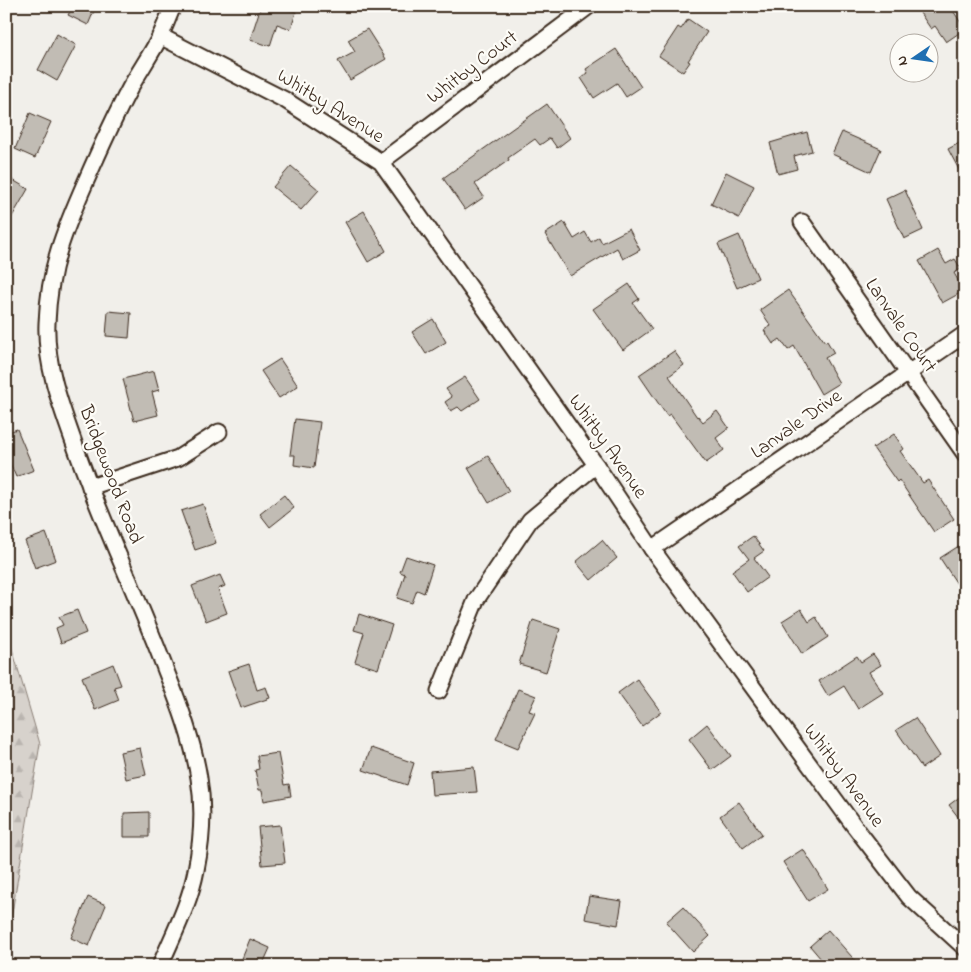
<svg xmlns="http://www.w3.org/2000/svg" width="971" height="972" viewBox="0 0 971 972" font-family="'Indie Flower',sans-serif">
<defs>
<pattern id="forest-firs" width="22" height="20" patternUnits="userSpaceOnUse" patternTransform="scale(1.25)"><rect width="22" height="20" fill="#d7d2cc"/><path d="M5 1l3.5 6h-7zM16 11l3.5 6h-7z" fill="#b9b4af"/></pattern>
</defs>
<rect width="100%" height="100%" fill="#f1efea"/>
<filter id="ink" filterUnits="userSpaceOnUse"><feTurbulence type="fractalNoise" baseFrequency=".02" numOctaves="2"/><feDisplacementMap in="SourceGraphic" scale="10" xChannelSelector="R" yChannelSelector="G"/><feConvolveMatrix kernelMatrix="1 2 1 2 8 2 1 2 1" color-interpolation-filters="sRGB"/></filter>
<g filter="url(#ink)">
<polygon fill="url(#forest-firs)" stroke="#897e75" points="6,628 40,744 6,949"/>
<g fill="#c1bcb4" stroke="#3b2a1e">
<polygon points="73,6 96,6 88,25 68,15"/>
<polygon points="261,6 286,6 285,9 296,12 291,29 277,24 270,46 250,40"/>
<polygon points="928,6 950,6 965,29 946,42 935,26 931,29 920,13"/>
<polygon points="688,19 707,32 688,61 690,62 683,72 659,56 678,27 681,29"/>
<polygon points="367,29 386,59 350,80 338,61 355,52 348,40"/>
<polygon points="57,34 76,45 57,81 38,70"/>
<polygon points="616,49 641,87 626,97 617,83 594,98 581,78 588,73 586,69"/>
<polygon points="547,104 570,138 557,148 550,138 540,145 535,139 508,158 509,160 475,184 484,197 465,210 443,178"/>
<polygon points="30,113 51,122 35,158 15,149"/>
<polygon points="807,132 812,151 794,156 797,169 778,174 770,143"/>
<polygon points="842,132 881,149 871,172 832,154"/>
<polygon points="965,140 965,181 948,149"/>
<polygon points="291,166 319,190 301,210 273,187"/>
<polygon points="726,172 754,186 739,218 711,204"/>
<polygon points="6,176 28,189 6,227"/>
<polygon points="905,190 923,230 904,239 886,199"/>
<polygon points="364,211 386,251 368,262 345,222"/>
<polygon points="564,222 574,239 585,232 591,242 599,237 602,243 629,229 640,250 623,259 617,248 570,276 545,234"/>
<polygon points="739,235 758,278 737,288 718,244"/>
<polygon points="938,250 946,264 955,259 961,269 954,273 964,291 942,303 919,261"/>
<polygon points="629,284 639,299 633,303 652,329 623,350 593,309"/>
<polygon points="788,290 825,342 827,341 834,353 825,358 839,383 821,394 794,346 788,350 780,339 773,344 764,330 771,326 760,310"/>
<polygon points="108,311 131,313 129,338 106,336"/>
<polygon points="433,319 446,342 426,354 412,332"/>
<polygon points="674,351 684,365 669,376 697,417 698,416 703,422 717,411 729,428 716,438 724,450 706,463 670,414 667,416 639,375"/>
<polygon points="280,359 298,386 279,398 261,371"/>
<polygon points="154,371 159,390 152,392 158,415 134,421 123,379"/>
<polygon points="465,377 480,399 462,411 458,407 451,411 445,402 452,397 446,389"/>
<polygon points="295,419 320,422 314,468 294,465 295,455 290,455"/>
<polygon points="17,429 34,470 16,477 6,454 6,433"/>
<polygon points="894,434 904,449 900,451 923,483 928,480 954,519 934,532 899,480 897,482 873,448"/>
<polygon points="488,456 509,491 489,503 468,468"/>
<polygon points="284,495 294,508 270,527 260,514"/>
<polygon points="203,504 216,543 195,550 181,511"/>
<polygon points="46,533 56,560 35,568 25,541"/>
<polygon points="753,536 764,551 754,558 768,577 747,592 732,571 749,559 739,546"/>
<polygon points="602,540 617,558 591,580 576,562"/>
<polygon points="965,542 965,596 940,558"/>
<polygon points="406,556 433,565 424,593 417,590 412,603 397,598 405,574 400,572"/>
<polygon points="220,575 225,586 218,589 227,613 206,621 192,586"/>
<polygon points="801,609 809,622 816,617 828,637 802,654 782,621"/>
<polygon points="77,610 86,633 61,643 56,628 63,625 59,617"/>
<polygon points="359,614 392,625 378,669 355,662 364,633 354,630"/>
<polygon points="533,620 560,629 546,672 519,664"/>
<polygon points="873,654 881,665 869,672 883,693 858,709 844,686 828,696 819,681 857,656 861,662"/>
<polygon points="113,664 121,685 114,687 119,700 95,710 82,677"/>
<polygon points="249,664 257,690 266,687 270,698 241,708 228,671"/>
<polygon points="637,679 661,712 642,726 618,693"/>
<polygon points="518,689 536,696 529,711 535,713 518,748 496,739"/>
<polygon points="915,718 940,756 922,768 896,730"/>
<polygon points="707,724 731,756 712,770 689,739"/>
<polygon points="140,748 146,775 126,779 120,752"/>
<polygon points="371,748 414,763 407,785 363,770"/>
<polygon points="278,753 284,785 289,784 291,796 264,801 262,790 259,790 255,770 259,769 257,756"/>
<polygon points="474,767 477,792 432,795 430,771"/>
<polygon points="965,793 965,826 949,805"/>
<polygon points="739,802 762,834 743,848 720,816"/>
<polygon points="149,812 149,837 124,837 124,813"/>
<polygon points="280,825 285,863 262,865 258,827"/>
<polygon points="803,849 828,889 808,901 783,862"/>
<polygon points="589,896 622,901 618,925 585,919"/>
<polygon points="88,897 106,905 89,946 71,938"/>
<polygon points="683,907 710,936 693,952 666,922"/>
<polygon points="828,930 860,966 827,966 810,946"/>
<polygon points="250,939 270,948 262,966 239,966"/>
</g>
<g fill="none" stroke-linecap="round" stroke-linejoin="round">
<g stroke="#3b2a1e" stroke-width="19">
<g id="street">
<polyline points="160,36 285,100 381,162 596,465 652,549 855,827 909,897 965,948"/>
<polyline points="381,162 589,6"/>
<polyline points="802,222 965,454"/>
<polyline points="90,487 178,458 219,432"/>
<polyline points="652,549 965,334"/>
<polyline points="439,691 476,600 530,520 596,465"/>
<path d="M160,966C173,935 190,903 196,870C202,840 204,808 199,778C193,741 180,706 166,671C139,599 105,529 79,457C64,414 45,369 47,323C49,267 64,231 86,181C100,149 114,118 130,88C140,70 152,53 161,35C165,25 169,16 173,6"/>
</g>
</g>
<use href="#street" stroke="#fdfcf7" stroke-width="15"/>
</g>
</g>
<g text-anchor="middle" dominant-baseline="central" stroke-width="4.5" stroke-linejoin="round" paint-order="stroke">
<g font-size="20" fill="#3b2a1e" stroke="#fdfcf7">
<text transform="translate(473 68) rotate(-37)">Whitby Court</text>
<text transform="translate(330 107) rotate(32)">Whitby Avenue</text>
<text transform="translate(900 326) rotate(55)">Lanvale Court</text>
<text transform="translate(797 425) rotate(-35)">Lanvale Drive</text>
<text transform="translate(607 447) rotate(55)">Whitby Avenue</text>
<text transform="translate(110 475) rotate(69)">Bridgewood Road</text>
<text transform="translate(843 776) rotate(54)">Whitby Avenue</text>
</g>
</g>
<rect width="971" height="972" fill="none" stroke="#fdfcf7" stroke-width="25"/>
<rect x="12" y="12" width="946" height="947" fill="none" stroke="#3b2a1e" stroke-width="2" filter="url(#ink)"/>
<g transform="translate(914 58) rotate(257)"><circle r="24" fill="#fdfcf7" stroke="#afa8a0"/>
<path d="M0-4L9 19L0 12L-9 19Z" fill="#1f6fb2"/>
<text y="-8" font-size="14" font-weight="bold" text-anchor="middle" fill="#3b2a1e">N</text>
</g>
</svg>
